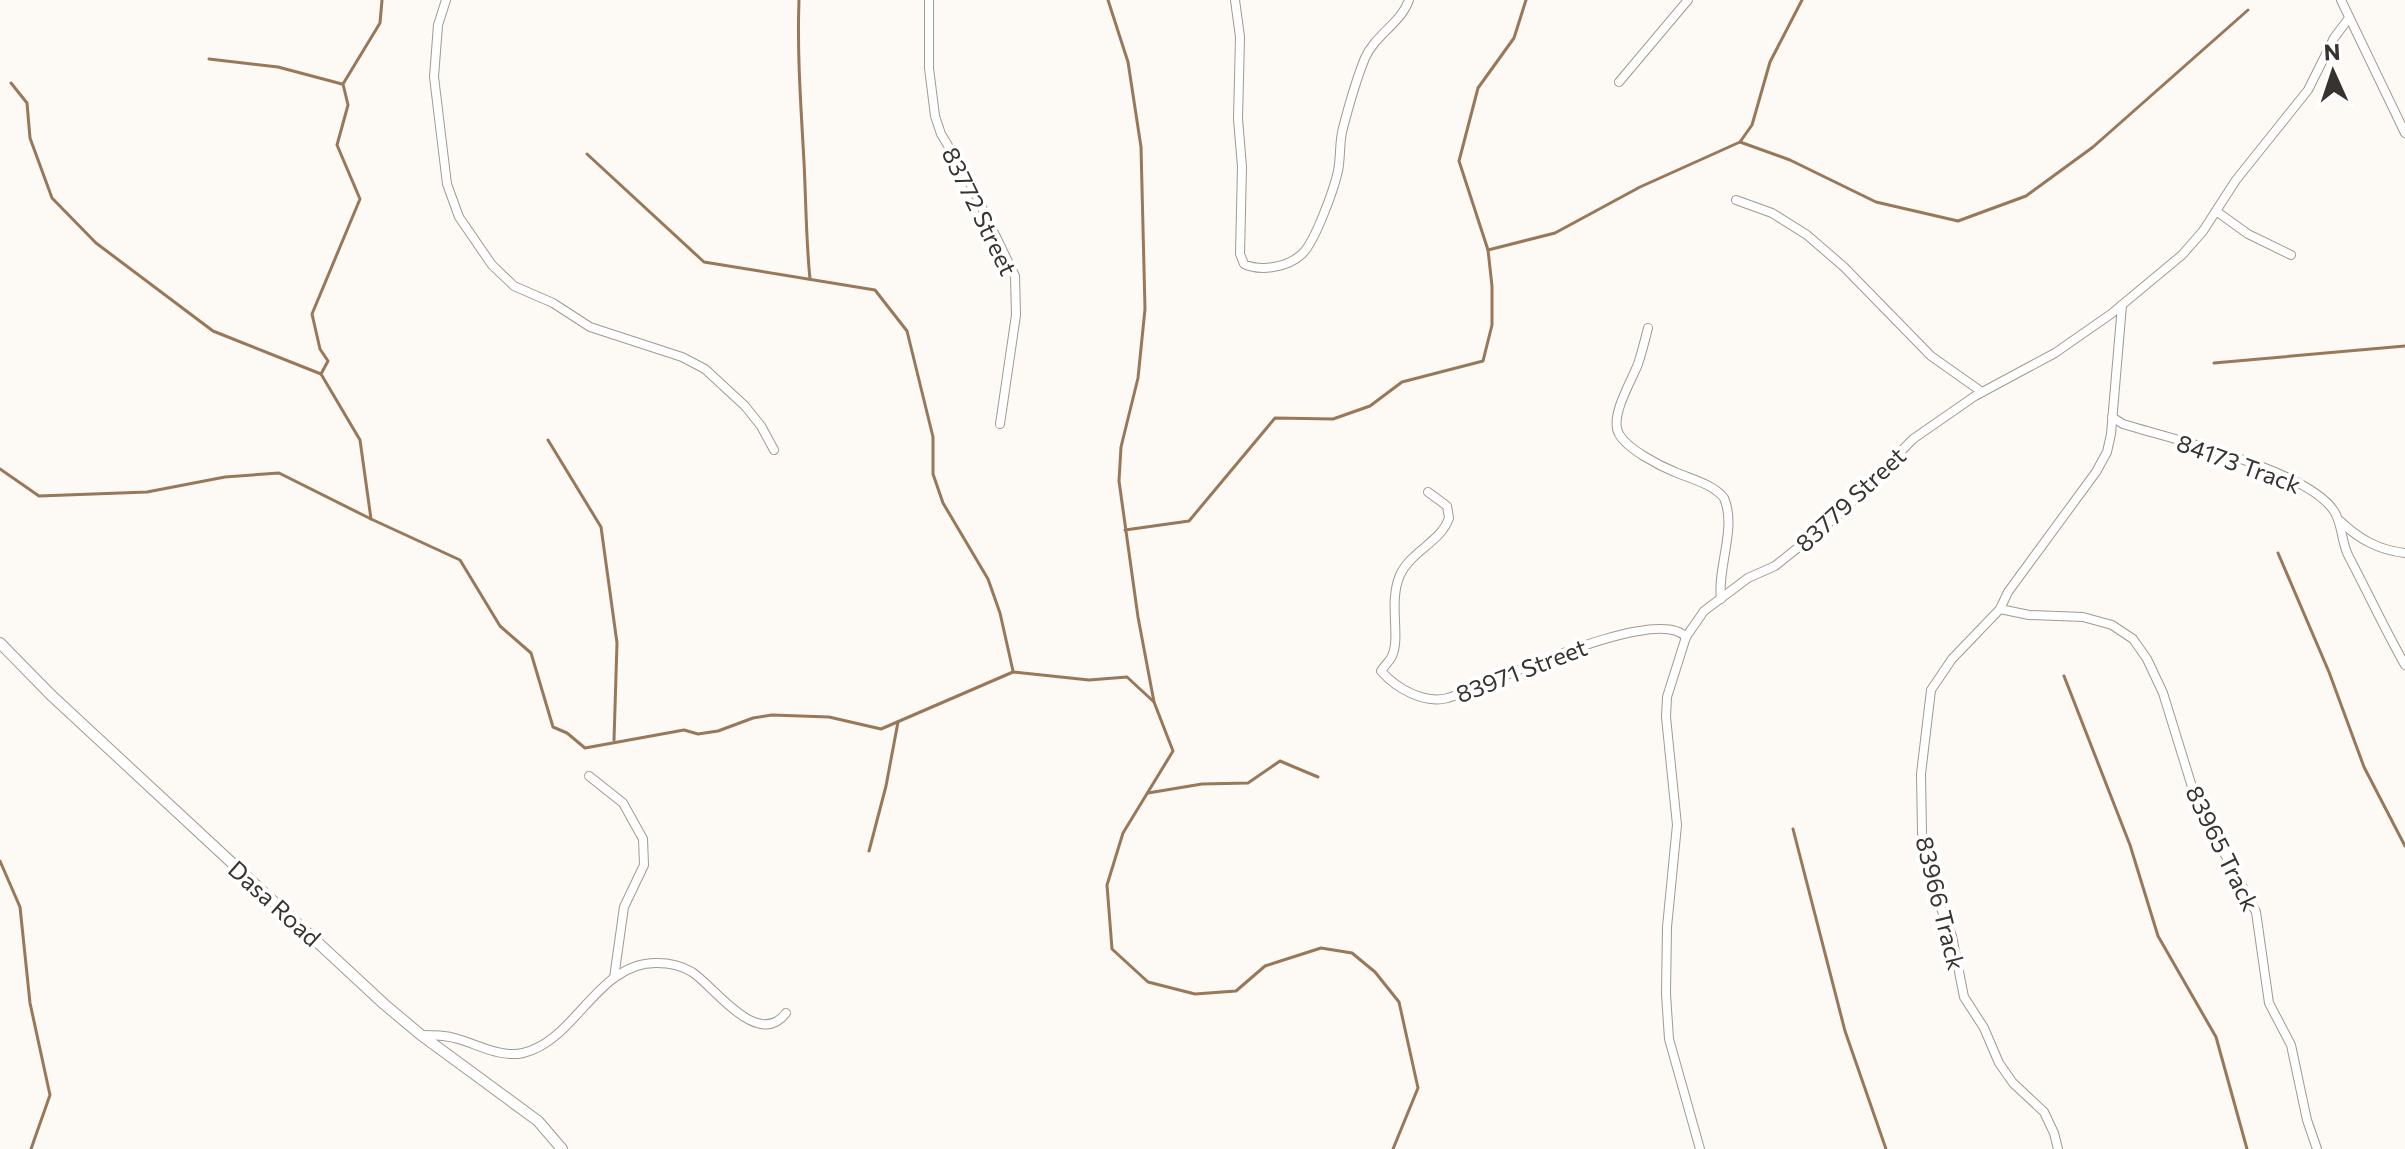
<svg xmlns="http://www.w3.org/2000/svg" width="2405" height="1149" viewBox="0 0 2405 1149" font-family="Commissioner,sans-serif">
<rect width="100%" height="100%" fill="#fdf9f5"/>
<g fill="none" stroke-linecap="round" stroke-linejoin="round">
<g stroke="#987859" stroke-width="3">
<polyline points="382,0 380,23 343,84 348,105 337,145 360,199 312,314 320,349 328,361 321,374 360,440 371,519 460,560 500,626 531,653 553,727 567,733 585,748 684,730 698,734 718,731 753,718 772,715 829,717 881,729 1013,672 1089,680 1127,677 1154,702 1173,751 1123,833 1107,885 1112,949 1148,982 1195,994 1236,991 1265,966 1321,948 1352,953 1375,972 1399,1002 1418,1088 1393,1149"/>
<path d="M799,0C797,54 801,107 804,162C806,201 806,240 810,279"/>
<polyline points="1108,0 1128,62 1141,147 1145,309 1138,378 1121,447 1119,481 1138,617 1154,702"/>
<polyline points="209,59 278,67 342,84"/>
<polyline points="11,83 27,103 30,138 52,198 96,243 213,331 321,374"/>
<polyline points="1740,142 1752,125 1770,62 1802,0"/>
<polyline points="587,154 704,262 875,290 907,331 933,437 933,474 943,503 988,579 1000,613 1013,671"/>
<polyline points="1488,250 1555,233 1640,187 1740,142 1790,160 1876,202 1958,221 2026,196 2093,147 2248,10"/>
<polyline points="2214,363 2405,346"/>
<polyline points="548,440 601,527 617,643 614,740"/>
<polyline points="0,469 39,496 147,492 225,477 279,473 371,519"/>
<polyline points="1125,530 1189,521 1275,418 1333,419 1370,406 1402,382 1483,361 1492,325 1492,286 1488,250 1459,161 1478,88 1514,38 1526,0"/>
<polyline points="2278,553 2329,672 2364,767 2405,846"/>
<polyline points="2064,676 2130,845 2158,936 2216,1037 2247,1149"/>
<polyline points="1148,793 1202,784 1248,783 1280,761 1318,777"/>
<polyline points="1793,829 1845,1031 1886,1149"/>
<polyline points="869,851 886,786 898,722"/>
<polyline points="0,861 20,907 30,1003 50,1095 31,1149"/>
</g>
<g stroke="#a39990" stroke-width="10">
<g id="minor">
<polyline points="446,0 438,25 434,77 447,184 459,217 492,265 514,286 553,303 590,327 682,357 705,369 745,406 761,426 774,450"/>
<polyline points="929,0 929,68 935,116 941,134 967,177 1015,276 1016,315 1000,424"/>
<path d="M1235,0L1240,37L1238,119L1242,167L1240,254L1244,264C1261,272 1288,267 1302,254C1315,242 1334,189 1338,171C1341,156 1339,142 1343,128C1349,105 1356,80 1365,58C1375,35 1401,23 1409,0"/>
<polyline points="2341,0 2405,133"/>
<polyline points="1619,82 1688,0"/>
<polyline points="1736,200 1772,213 1807,235 1844,267 1931,356 1982,392"/>
<polyline points="2216,211 2248,234 2291,255"/>
<path d="M1648,328C1645,340 1642,352 1638,364C1632,380 1609,417 1619,434C1627,449 1660,466 1675,472C1691,479 1713,484 1724,498C1737,528 1717,567 1721,599"/>
<path d="M2112,417L2123,424C2174,440 2306,469 2334,511C2343,525 2341,543 2349,557C2368,593 2385,630 2405,665"/>
<path d="M1428,492L1447,506L1449,518C1441,542 1411,551 1400,575C1388,603 1401,636 1392,656C1390,661 1384,666 1381,671C1397,689 1424,704 1448,698C1490,685 1656,603 1686,637"/>
<path d="M2340,521C2359,539 2378,550 2405,553"/>
<polyline points="2000,609 2029,615 2083,617 2112,625 2133,639 2147,659 2163,693 2193,790 2209,825 2256,912 2269,1003 2291,1045 2307,1120 2317,1149"/>
<polyline points="589,776 623,803 643,839 644,865 624,907 614,978"/>
<path d="M421,1035C434,1035 446,1035 458,1039C479,1045 501,1058 523,1053C576,1041 597,962 657,963C669,963 682,966 692,972C715,987 758,1050 786,1013"/>
<polyline points="1700,1149 1669,1039 1666,994 1667,927 1677,825 1666,717 1667,697 1686,637 1704,611 1748,578 1775,566 1841,513 1913,439 1975,396 2055,353 2111,314 2182,255 2203,231 2236,180 2308,90 2334,38 2349,18"/>
<polyline points="2058,1149 2054,1133 2044,1112 2013,1083 1999,1063 1984,1028 1964,997 1952,936 1932,886 1922,833 1921,774 1931,690 1952,659 2000,609 2008,592 2096,472 2107,452 2111,434 2122,305"/>
</g>
</g>
<g stroke="#a39990" stroke-width="12">
<polyline id="tertiary" points="0,643 51,695 384,1004 421,1035 538,1121 562,1149"/>
</g>
<use href="#minor" stroke="#fff" stroke-width="8"/>
<use href="#tertiary" stroke="#fff" stroke-width="10"/>
</g>
<g text-anchor="middle" dominant-baseline="central" stroke-width="8" stroke-linejoin="round" paint-order="stroke">
<g font-size="24" fill="#37332f" stroke="#fff">
<text transform="translate(980 211) rotate(64)">83772 Street</text>
<text transform="translate(2239 463) rotate(20)">84173 Track</text>
<text transform="translate(1850 499) rotate(-43)">83779 Street</text>
<text transform="translate(1521 670) rotate(-21)">83971 Street</text>
<text transform="translate(2223 848) rotate(64)">83965 Track</text>
<text transform="translate(275 903) rotate(42)">Dasa Road</text>
<text transform="translate(1941 903) rotate(76)">83966 Track</text>
</g>
</g>
<g transform="translate(2333 72) rotate(357)" stroke="#ffffff" stroke-width="6" paint-order="stroke">
<path d="M0-6L14 30L0 20L-14 30Z" fill="#37332f"/>
<text y="-12" font-size="22" font-weight="bold" text-anchor="middle" fill="#37332f">N</text>
</g>
</svg>
